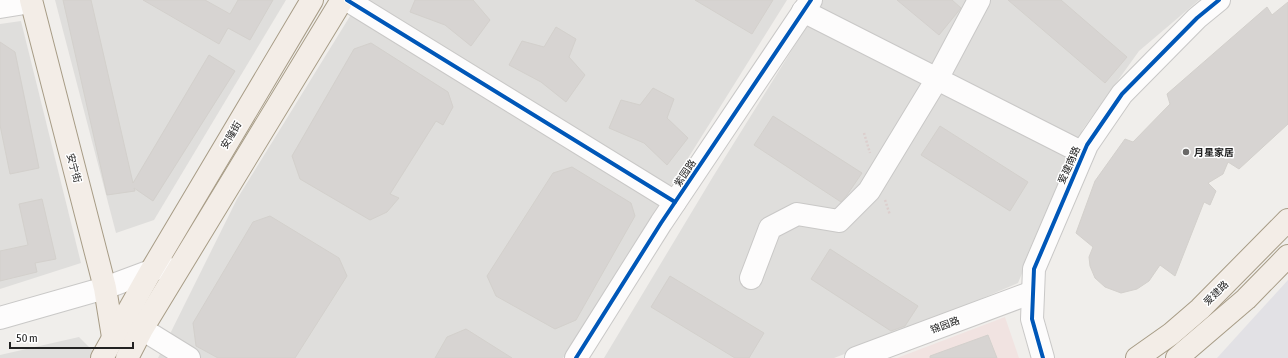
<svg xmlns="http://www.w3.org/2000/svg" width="1288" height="358" viewBox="0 0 1288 358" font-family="'Asap Condensed','Noto Sans SC',sans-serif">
<rect width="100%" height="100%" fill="#f0eeeb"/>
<g fill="#dfdedc">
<polygon points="55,0 286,0 154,220 116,233"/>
<polygon points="360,0 787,0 563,358 158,358 237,199"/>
<polygon points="823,0 1199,0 1139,51 1083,129 1018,283 920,325 834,358 604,358 714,175"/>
<polygon points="21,21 81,263 0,289 0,24"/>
<polygon points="79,337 94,352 90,358 0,358 0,355"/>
</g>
<polygon fill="#f1e3e1" points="1005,317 1019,358 897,358"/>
<polygon fill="#e2e1e5" points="1288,280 1288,358 1217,358 1246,326"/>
<g fill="#d7d4d2" stroke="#d3d0cc">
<polygon points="63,0 91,0 133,183 209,55 235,71 153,201 134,188 135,191 107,195"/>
<polygon points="143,0 205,0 230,14 238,0 273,0 250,40 228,28 219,44"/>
<polygon points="415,0 473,0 490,20 471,46 445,25 410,12"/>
<polygon points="695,0 773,0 752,34"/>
<polygon points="897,0 952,0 961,8 939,35"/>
<polygon points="1008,0 1061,0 1127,57 1105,83"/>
<polygon points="1288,2 1288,124 1239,169 1228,162 1223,174 1208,183 1216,191 1210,205 1204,202 1175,276 1160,265 1149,281 1137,289 1121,293 1105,287 1095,278 1090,266 1089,257 1093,247 1076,233 1095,181 1125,139 1133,142 1170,104 1167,94 1267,7 1272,15"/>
<polygon points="556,27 576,39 569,57 585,75 566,102 541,82 509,65 522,41 544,47"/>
<polygon points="0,42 15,52 39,168 10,174 0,125"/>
<polygon points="371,43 448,92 453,107 443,125 436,121 390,194 399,198 387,212 370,220 300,179 292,156 354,49"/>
<polygon points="653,88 674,99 667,118 688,138 667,165 644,143 609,128 621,100 640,105"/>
<polygon points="773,116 862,173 847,195 841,202 754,145"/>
<polygon points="940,126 1028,182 1010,211 921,155"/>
<polygon points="572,167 631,203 635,216 576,320 555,329 496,296 487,276 553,173"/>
<polygon points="42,199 56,259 35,263 37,272 0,281 0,251 28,245 19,204"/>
<polygon points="270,216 339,258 347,276 295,358 218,358 196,346 193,323 253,222"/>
<polygon points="830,249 918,306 905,326 891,331 811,279"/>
<polygon points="670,276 764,333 749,358 735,358 651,307"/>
<polygon points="466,329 512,358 435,358 447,337"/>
<polygon points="988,335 997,358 930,358 930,356"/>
</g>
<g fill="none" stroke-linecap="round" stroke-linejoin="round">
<g stroke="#c9c8c7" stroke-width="24">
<g id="minor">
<polyline points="347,0 675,202"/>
<polyline points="0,7 31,2"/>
<polyline points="803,11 1083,153"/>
<polyline points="751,278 770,228 797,214 839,221 869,191 937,79 979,0"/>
<polyline points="0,318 105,288 164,266"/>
<polyline points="142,329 189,358"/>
<polyline points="576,358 661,223 811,0"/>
<polyline points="856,358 1033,292"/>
<polyline points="1043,358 1032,319 1034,269 1087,145 1122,94 1197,18 1219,0"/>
</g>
</g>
<g stroke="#a79c86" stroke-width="24">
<g id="major">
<polyline points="31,0 105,288 113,337"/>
<polyline points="102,358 151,271 312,0"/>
<polyline points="127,358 142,329 342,0"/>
<polyline points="1137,358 1171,334 1200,309 1288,220"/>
<polyline points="1177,358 1246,299 1288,256"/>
</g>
</g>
<g stroke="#dccecd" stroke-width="2.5" stroke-dasharray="2 2" stroke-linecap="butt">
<polyline points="864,133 870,153"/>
<polyline points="885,200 890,215"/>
</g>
<use href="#minor" stroke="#fdfcfc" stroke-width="22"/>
<use href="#major" stroke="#f3ede7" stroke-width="22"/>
<g stroke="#fff" stroke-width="6">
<g id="cycleway">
<polyline points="347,0 675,202"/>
<polyline points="576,358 661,223 811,0"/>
<polyline points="1043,358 1032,319 1034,269 1087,145 1122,94 1197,18 1219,0"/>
</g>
</g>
<use href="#cycleway" stroke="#0057b8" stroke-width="4"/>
</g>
<circle fill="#6a6968" stroke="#fff" stroke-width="1.5" cx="1186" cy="152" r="4"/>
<g text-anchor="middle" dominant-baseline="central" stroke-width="3" stroke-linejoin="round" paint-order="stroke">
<g font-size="10" fill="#222" stroke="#fff">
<text transform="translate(231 135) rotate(-59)">安隆街</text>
<text transform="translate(1069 165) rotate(-66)">爱建南路</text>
<text transform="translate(74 168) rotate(75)">安宁街</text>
<text transform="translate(685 173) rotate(-56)">紫园路</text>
<text transform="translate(1216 293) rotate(-45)">爱建路</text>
<text transform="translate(945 325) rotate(-20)">锦园路</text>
</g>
<g font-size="10" font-weight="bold" fill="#222" stroke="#fff" text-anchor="start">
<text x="1194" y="152">月星家居</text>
</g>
</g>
<path d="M10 342v6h123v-6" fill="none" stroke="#222222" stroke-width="2"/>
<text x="16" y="342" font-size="12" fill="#222222" stroke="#ffffff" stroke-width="3" paint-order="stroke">50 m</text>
</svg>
